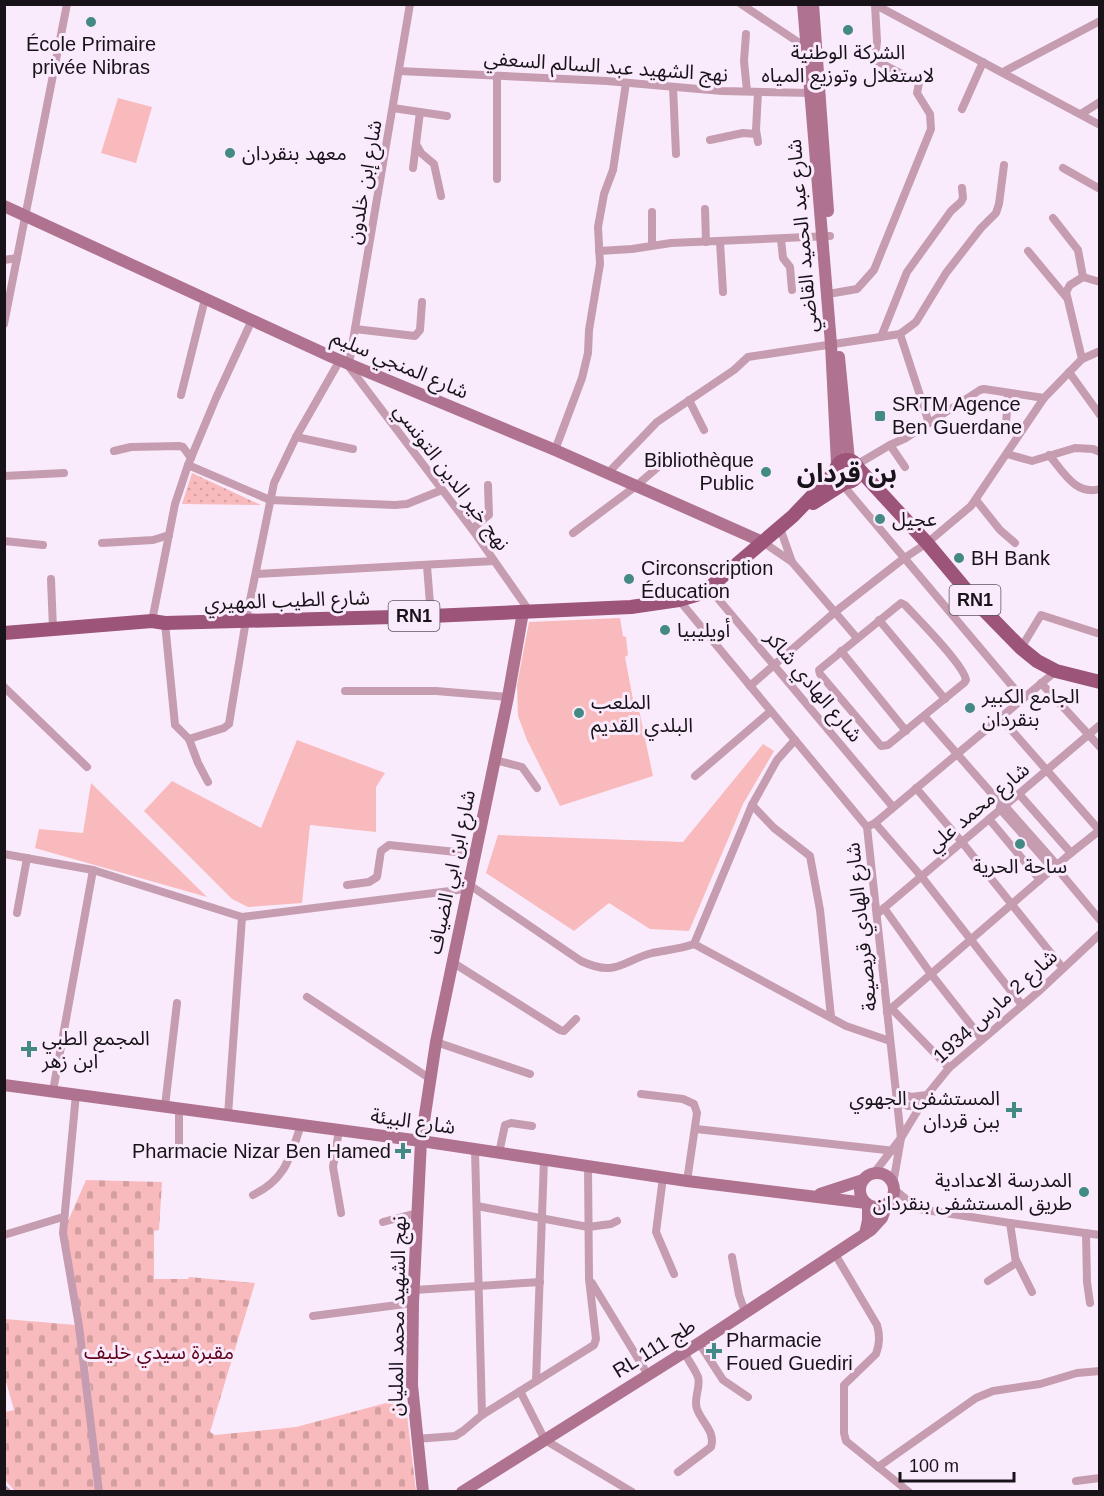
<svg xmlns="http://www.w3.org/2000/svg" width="1104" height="1496" viewBox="0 0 1104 1496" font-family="Helvetica,'Noto Sans Arabic',sans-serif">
<defs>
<pattern id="cemetery-stones" width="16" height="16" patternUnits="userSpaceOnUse" patternTransform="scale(1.5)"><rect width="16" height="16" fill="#f8babc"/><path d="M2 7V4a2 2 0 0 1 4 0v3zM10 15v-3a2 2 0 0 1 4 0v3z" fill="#d49fa1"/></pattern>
<pattern id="park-dots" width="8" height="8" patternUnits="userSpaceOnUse" patternTransform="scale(1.5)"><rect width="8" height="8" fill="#f8babc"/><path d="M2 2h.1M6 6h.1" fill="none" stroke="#d49fa1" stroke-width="1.8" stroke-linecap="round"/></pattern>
</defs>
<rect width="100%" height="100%" fill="#faebfc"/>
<g fill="#f8babc">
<polygon points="118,98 152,107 136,163 101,153"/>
<polygon points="620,618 623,636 626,637 628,655 625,657 635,710 639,710 653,776 560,806 527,740 518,716 517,685 529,622"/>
<polygon points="297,740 385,773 376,787 376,832 310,825 302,903 248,907 232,899 144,811 172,781 261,828"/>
<polygon points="763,744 774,751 743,804 689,931 650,929 609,903 574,931 486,873 498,835 683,842"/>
<polygon points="91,783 207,897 35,848 39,829 83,833"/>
</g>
<g fill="url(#cemetery-stones)">
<polygon points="86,1180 162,1182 159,1230 154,1231 154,1279 188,1279 189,1277 255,1283 210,1432 215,1435 296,1427 405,1398 416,1491 102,1491 87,1356 65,1228"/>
<polygon points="5,1319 76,1325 96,1491 15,1491 5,1480 5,1412 14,1410 5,1378"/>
</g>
<polygon fill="url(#park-dots)" points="192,473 261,505 182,504"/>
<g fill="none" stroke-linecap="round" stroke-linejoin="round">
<g stroke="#c69cb0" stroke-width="8">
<polyline points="741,4 807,48"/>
<polyline points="874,4 1100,125"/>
<polyline points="746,34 744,61 747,91"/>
<polyline points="399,71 607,81 722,91 813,93"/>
<polyline points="1003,72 1100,21"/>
<polyline points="673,87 676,154"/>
<polyline points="393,108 447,116"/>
<polyline points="962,109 983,62"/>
<polyline points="1081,114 1100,102"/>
<polyline points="710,140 743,133 756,134"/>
<polyline points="758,142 756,130 758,92"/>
<polyline points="416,144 421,153 434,164 441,196"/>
<polyline points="413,168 420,112"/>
<polyline points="1063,168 1100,189"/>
<polyline points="497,179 497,76"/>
<polyline points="705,209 706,242"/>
<polyline points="1053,218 1078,250 1083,277"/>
<polyline points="781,239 783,258 790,267 792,290"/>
<polyline points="720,242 723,292"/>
<polyline points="652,245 652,212"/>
<polyline points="599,251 632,249 671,243 830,236"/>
<polyline points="1028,251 1067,298"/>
<polyline points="4,260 17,258"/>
<polyline points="834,293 857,289 874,270 931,129 930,114 917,93 919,83 875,60 877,41 875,5"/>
<polyline points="4,324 67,4"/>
<polyline points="355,329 415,336 420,330 422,302"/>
<polyline points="900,334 929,423"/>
<polyline points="881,337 907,272 951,211 961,202 963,198 962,188"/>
<polyline points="1082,359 1066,292 1070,285 1083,277 1100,282"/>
<polyline points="347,364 472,529 530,612"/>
<polyline points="349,364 410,4"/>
<polyline points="1069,372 1100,415"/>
<polyline points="181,395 205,299"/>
<polyline points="689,400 704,430"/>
<polyline points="1006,425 1008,393"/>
<polyline points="296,437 353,449"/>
<polyline points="890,445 905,467"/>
<polyline points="555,450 582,378 588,353 589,330 600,264 598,227 604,194 613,170 626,83"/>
<polyline points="114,451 131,447 179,446 183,447 191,458"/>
<polyline points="1007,454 1032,461 1075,448 1093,449 1100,452"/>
<path d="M1049,455C1063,471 1075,496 1100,489"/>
<polyline points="188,465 270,500 395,505 407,504 442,490"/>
<polyline points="856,465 890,445 906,438 980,390 984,389 1044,398"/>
<polyline points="608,473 657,422 734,370 748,357 900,334 916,322 946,273 981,228 996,213 999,204 1004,165"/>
<polyline points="4,476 64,473"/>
<polyline points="842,484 1023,699"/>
<polyline points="976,500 1000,530 1015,543"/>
<polyline points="780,528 792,562"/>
<polyline points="472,529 489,515 488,485"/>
<polyline points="573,533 636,486 665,461"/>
<polyline points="4,541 43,545"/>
<polyline points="763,542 792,562 857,638"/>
<polyline points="102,543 153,540 169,535"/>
<polyline points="427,566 431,616"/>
<polyline points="257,574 494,561"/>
<polyline points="51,579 53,629"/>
<polyline points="709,588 893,807"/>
<polyline points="679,600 867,827 901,1138 893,1184"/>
<path d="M901,603L905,605C918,619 964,665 966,680L964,683L888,745L881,746L820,674L819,670Z"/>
<polyline points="879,620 945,699"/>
<polyline points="152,621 175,504 188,465 216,398 252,320"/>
<polyline points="165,623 175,725 189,739 198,763 208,782"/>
<polyline points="1021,648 1041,615 1100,634"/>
<polyline points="841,651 906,731"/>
<polyline points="1041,683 1100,747"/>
<polyline points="750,686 835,612 903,559 927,543 971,506 1044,398 1082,359 1100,351"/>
<polyline points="4,687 87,767"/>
<polyline points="345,691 436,691 508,697"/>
<polyline points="924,716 1000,803 1005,806 1057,865 1059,871 1100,920"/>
<polyline points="1000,717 1100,831"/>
<polyline points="189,739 224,728 229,724 246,620 274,483 296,437 340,360"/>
<polyline points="495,760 522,767 537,788"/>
<polyline points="695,776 771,711"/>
<polyline points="916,788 961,841 1062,967"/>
<polyline points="1019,794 1071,853"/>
<polyline points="752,805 774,828 810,856 820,910 831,1017"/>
<polyline points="1000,807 1001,810 1053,869 1057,870"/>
<polyline points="989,819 1040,880"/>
<polyline points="875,823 921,876 1022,1005"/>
<polyline points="867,827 875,823 1056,671"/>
<path d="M4,854L93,870L242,917L474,888L581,961C616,977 620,962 652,953C666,950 680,949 694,944L846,1026L890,1041"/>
<polyline points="347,885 369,882 377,877 381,851 389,845 475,854"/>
<polyline points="884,908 931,974 982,1039"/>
<polyline points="17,913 27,858"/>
<polyline points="877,914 1100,725"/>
<polyline points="694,944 752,805 777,760 795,740"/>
<polyline points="452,962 560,1030 564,1031 576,1019"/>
<polyline points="307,997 429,1078"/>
<polyline points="891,1008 949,1068"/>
<polyline points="887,1012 1071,853 1100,830"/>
<polyline points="436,1042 530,1074"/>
<polyline points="53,1091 93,870"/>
<polyline points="896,1091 911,1097 927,1095"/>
<polyline points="76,1094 63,1233 79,1326 99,1492"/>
<polyline points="641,1094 683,1099 694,1104 697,1113 687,1181"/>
<polyline points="897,1102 908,1106 920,1105"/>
<polyline points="165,1106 177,1003"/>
<polyline points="228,1115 242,917"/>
<polyline points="696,1129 895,1151"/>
<polyline points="339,1130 333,1167 341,1213"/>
<polyline points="475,1150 482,1415"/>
<polyline points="179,1153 179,1108"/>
<polyline points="499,1153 505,1125 511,1123 532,1126"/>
<polyline points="874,1173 901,1138 927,1095 949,1068 1038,992 1100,934"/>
<polyline points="663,1177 656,1232 674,1274"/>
<polyline points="894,1189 918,1209"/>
<path d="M253,1195C286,1179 290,1157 301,1125"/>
<polyline points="887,1204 1010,1223 1100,1235"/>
<polyline points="477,1206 588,1227 611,1224 617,1221"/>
<polyline points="383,1222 417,1213"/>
<polyline points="1086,1233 1087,1282 1090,1303"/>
<polyline points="4,1235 63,1217"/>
<path d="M835,1254L877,1325C880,1335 880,1344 876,1354L844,1385V1433L846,1441L909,1492"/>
<polyline points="732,1257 739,1295 745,1312"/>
<polyline points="1016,1260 1032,1292"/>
<polyline points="988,1281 1016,1263 1010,1223"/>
<polyline points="592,1283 648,1375"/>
<polyline points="414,1290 540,1282"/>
<polyline points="313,1316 413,1303"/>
<polyline points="699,1343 723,1380 748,1397"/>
<polyline points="536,1381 544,1160"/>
<polyline points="520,1391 545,1440 632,1492"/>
<polyline points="416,1439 455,1436 463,1431 482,1415 594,1345 596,1339 589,1279 588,1166"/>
<polyline points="878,1467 976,1398 993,1391 1040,1384 1077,1373 1100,1371"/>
<path d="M678,1472L711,1447C716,1432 702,1423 697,1409C693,1399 701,1387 698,1377C695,1369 688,1360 684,1352"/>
<polyline points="1076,1481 1100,1478"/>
<polyline points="4,1489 7,1492"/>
</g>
<g stroke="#af7390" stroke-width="12">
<polyline points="803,4 831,344 837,464"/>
<polyline points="813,4 828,211"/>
<polyline points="4,206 332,357 555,450 763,542"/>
<polyline points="839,357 849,460"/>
<polyline points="4,1085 421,1141 687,1181 866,1203"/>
<circle cx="877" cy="1190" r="17"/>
<polyline points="820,1194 863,1180"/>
<polyline points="865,1234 868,1220 868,1205"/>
<polyline points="423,1492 412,1385 413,1303 421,1141 436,1042 508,697 523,612"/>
<polyline points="462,1492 699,1343 871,1230 882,1218 887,1204"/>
</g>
<g stroke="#9d5479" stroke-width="14">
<circle cx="847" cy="471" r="11"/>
<polyline points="857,467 927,543 978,604 1021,648 1037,661 1056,671 1100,682"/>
<polyline points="813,503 846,482"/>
<polyline points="4,633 152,621 165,623 431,616 631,607 679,600 696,595 709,588 793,516 835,472"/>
</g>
</g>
<g fill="#448a84" stroke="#faebfc" stroke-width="2">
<circle cx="91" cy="22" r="6"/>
<circle cx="848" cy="30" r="6"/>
<circle cx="230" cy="153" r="6"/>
<rect x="874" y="410" width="12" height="12" rx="3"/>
<circle cx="766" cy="472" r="6"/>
<circle cx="880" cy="519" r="6"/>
<circle cx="959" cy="558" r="6"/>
<circle cx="629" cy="579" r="6"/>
<circle cx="665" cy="630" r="6"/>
<circle cx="970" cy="708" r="6"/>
<circle cx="579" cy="713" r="6"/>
<circle cx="1020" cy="844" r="6"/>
<path d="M26 1040h6v6h6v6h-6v6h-6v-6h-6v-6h6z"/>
<path d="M1011 1101h6v6h6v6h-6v6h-6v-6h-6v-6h6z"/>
<path d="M400 1142h6v6h6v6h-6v6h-6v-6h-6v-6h6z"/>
<circle cx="1084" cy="1192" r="6"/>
<path d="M711 1342h6v6h6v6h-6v6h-6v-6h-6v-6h6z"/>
</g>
<g text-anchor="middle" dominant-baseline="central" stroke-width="6" stroke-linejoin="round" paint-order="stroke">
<g fill="#faebfc" stroke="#5c545d" stroke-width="1.5">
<rect x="949.5" y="585" width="51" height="30" rx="4.5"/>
<rect x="388.5" y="601" width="51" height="30" rx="4.5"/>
</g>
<g font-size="18" font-weight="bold" fill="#181319">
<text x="975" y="600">RN1</text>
<text x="414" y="616">RN1</text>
</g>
<g font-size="20" fill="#181319" stroke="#faebfc" text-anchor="start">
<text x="91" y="44" text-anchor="middle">École Primaire<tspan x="91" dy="23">privée Nibras</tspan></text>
<text x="848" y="52" text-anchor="middle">الشركة الوطنية<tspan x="848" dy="23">لاستغلال وتوزيع المياه</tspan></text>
<text x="242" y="153">معهد بنقردان</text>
<text x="892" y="404">SRTM Agence<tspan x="892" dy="23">Ben Guerdane</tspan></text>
<text x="754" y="460" text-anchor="end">Bibliothèque<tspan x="754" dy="23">Public</tspan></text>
<text x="892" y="519">عجيل</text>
<text x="971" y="558">BH Bank</text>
<text x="641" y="568">Circonscription<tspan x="641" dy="23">Éducation</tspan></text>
<text x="677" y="630">أويليبيا</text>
<text x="982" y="696">الجامع الكبير<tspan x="982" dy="23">بنقردان</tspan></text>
<text x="591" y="702">الملعب<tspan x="591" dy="23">البلدي القديم</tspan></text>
<text x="1020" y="866" text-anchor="middle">ساحة الحرية</text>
<text x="42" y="1038">المجمع الطبي<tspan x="42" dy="23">ابن زهر</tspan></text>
<text x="1000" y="1098" text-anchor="end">المستشفى الجهوي<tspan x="1000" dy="23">ببن قردان</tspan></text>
<text x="391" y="1151" text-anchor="end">Pharmacie Nizar Ben Hamed</text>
<text x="1072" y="1180" text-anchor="end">المدرسة الاعدادية<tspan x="1072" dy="23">طريق المستشفى بنقردان</tspan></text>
<text x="726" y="1340">Pharmacie<tspan x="726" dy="23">Foued Guediri</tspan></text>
</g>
<g font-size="20" fill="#181319" stroke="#faebfc">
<text transform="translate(606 66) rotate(4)">نهج الشهيد عبد السالم السعفي</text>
<text transform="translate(364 182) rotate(-80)">شارع إبن خلدون</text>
<text transform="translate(802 236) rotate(-95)">شارع عبد الحميد القاضي</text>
<text transform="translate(400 364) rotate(23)">شارع المنجي سليم</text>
<text transform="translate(452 477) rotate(53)">نهج خير الدين التونسي</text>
<text transform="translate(287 600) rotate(-2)">شارع الطيب المهيري</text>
<text transform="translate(814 686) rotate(50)">شارع الهادي شاكر</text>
<text transform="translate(978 807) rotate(-40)">شارع محمد علي</text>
<text transform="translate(451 872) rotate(-78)">شارع ابن ابي الضياف</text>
<text transform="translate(861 927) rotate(-96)">شارع الهادي قريصيعة</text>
<text transform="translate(995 1006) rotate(-42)">شارع 2 مارس 1934</text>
<text transform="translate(413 1121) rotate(8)">شارع البيئة</text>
<text transform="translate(397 1316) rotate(-89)">نهج الشهيد محمد المليان</text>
<text transform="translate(654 1348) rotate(-32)">RL طج 111</text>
</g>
<g font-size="20" fill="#5e0018" stroke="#faebfc">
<text x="159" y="1352">مقبرة سيدي خليف</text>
</g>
<g font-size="26" font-weight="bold" fill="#181319" stroke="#faebfc">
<text x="847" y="473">بن قردان</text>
</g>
</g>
<rect width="1104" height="1496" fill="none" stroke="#181319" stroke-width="12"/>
<path d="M900 1472v9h114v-9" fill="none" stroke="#181319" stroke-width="3"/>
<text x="909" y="1472" font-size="18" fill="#181319" stroke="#faebfc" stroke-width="4.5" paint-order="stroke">100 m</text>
</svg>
